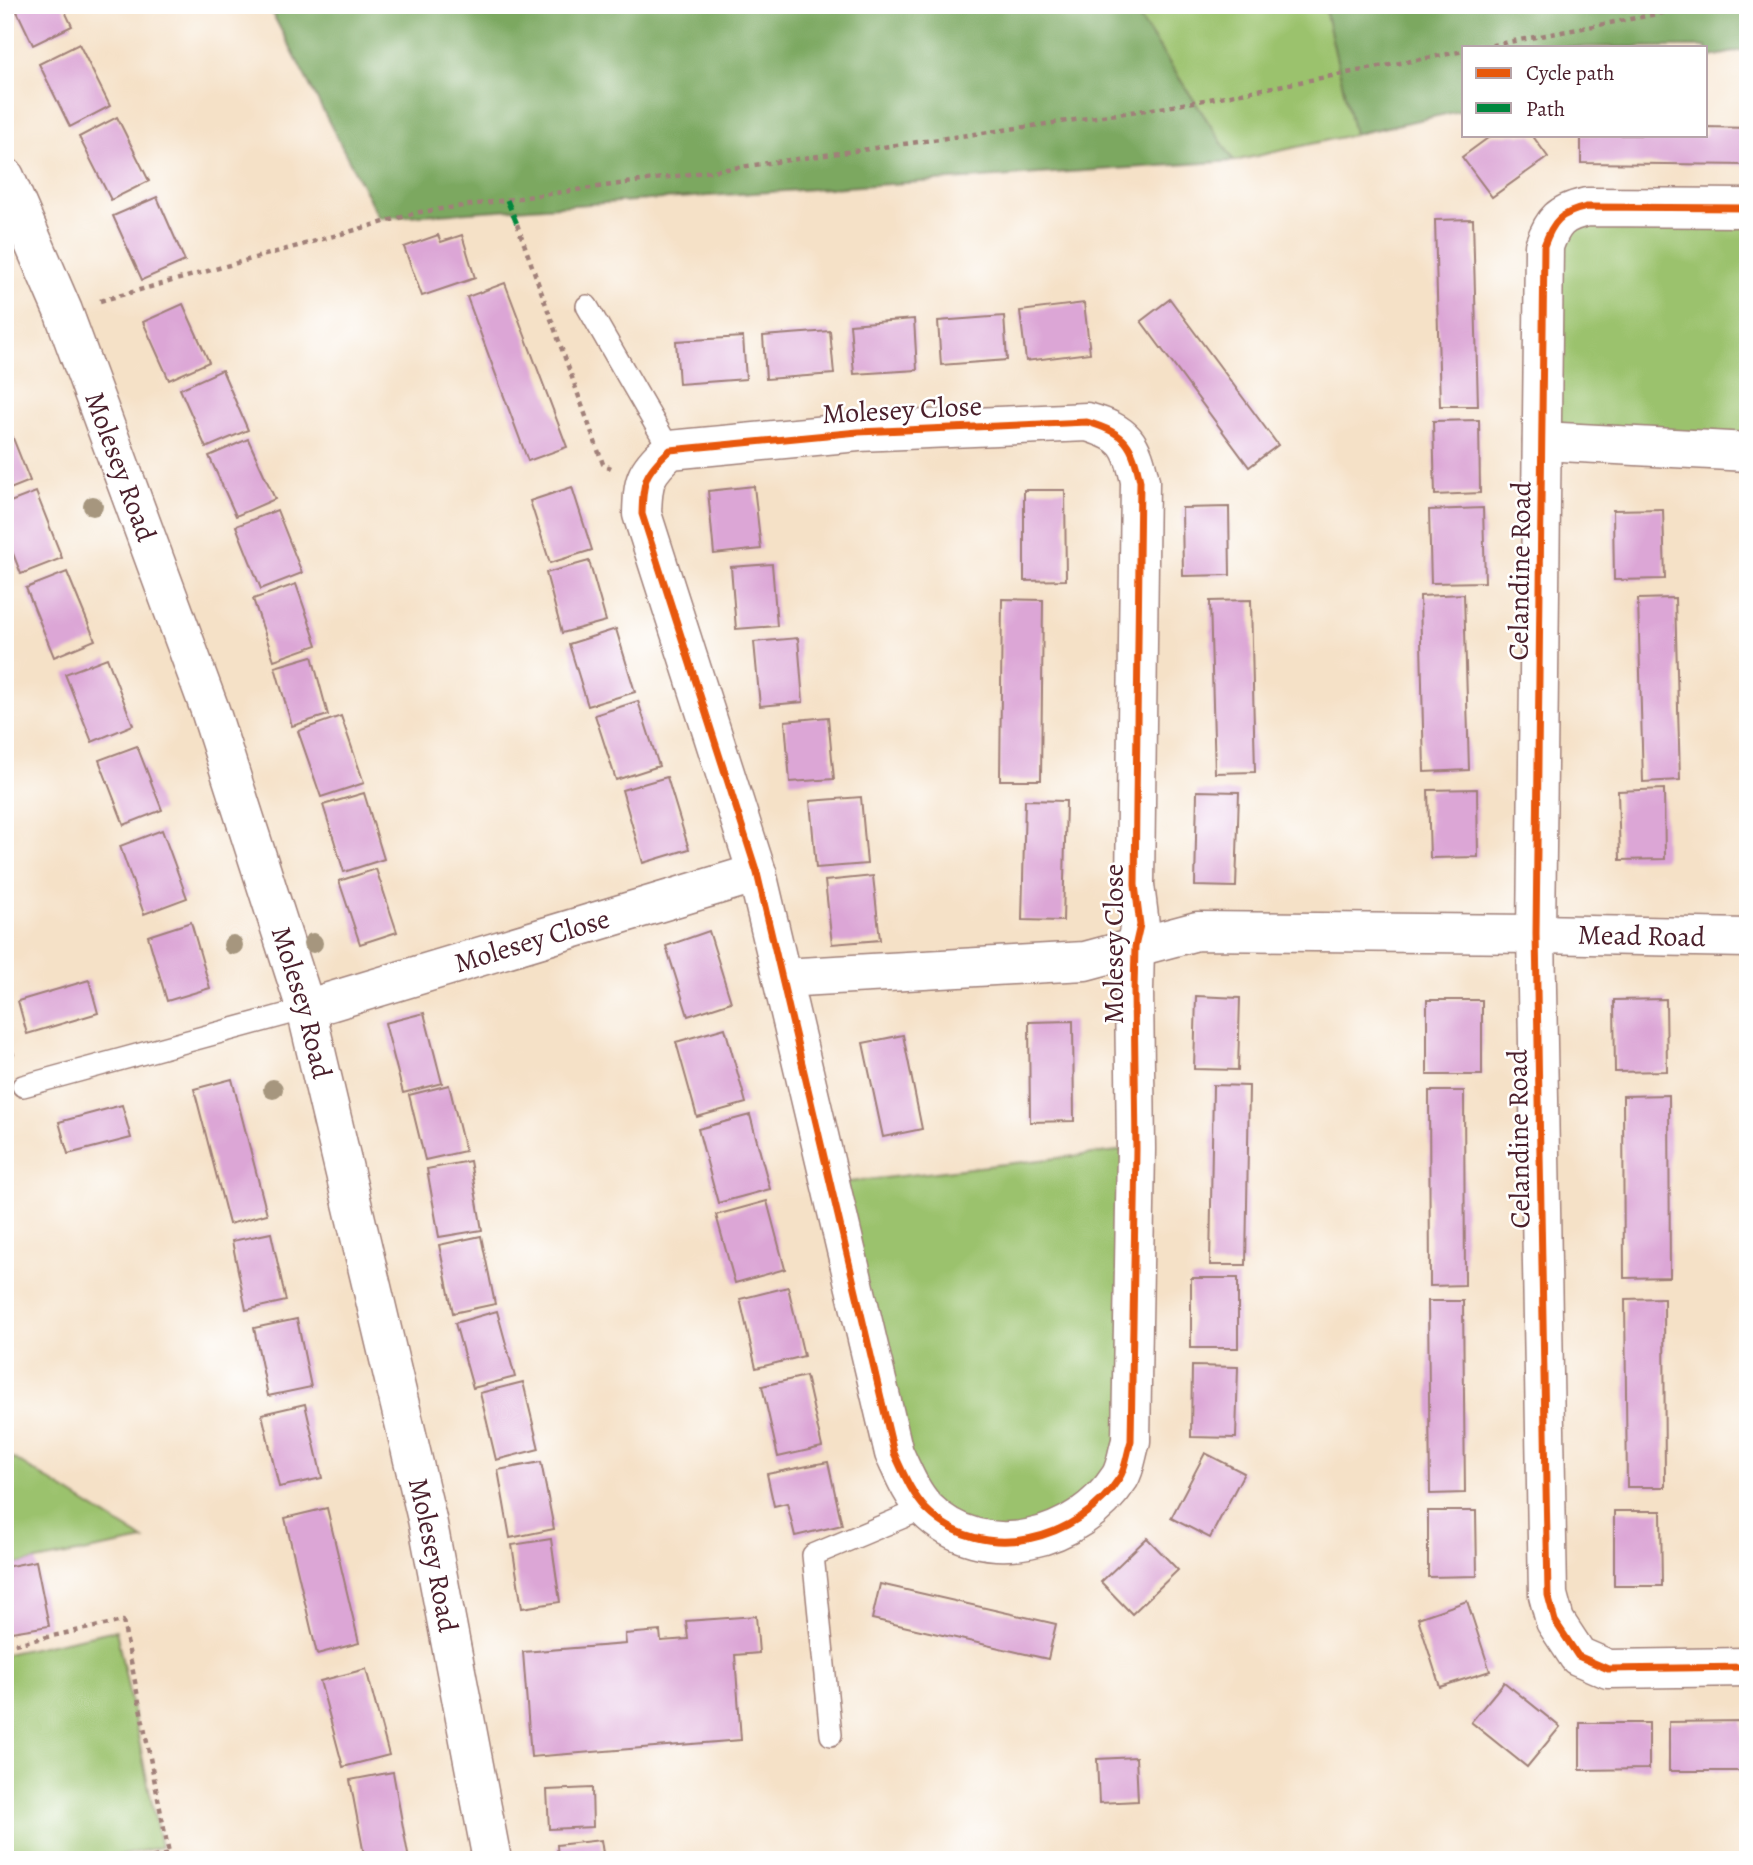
<svg xmlns="http://www.w3.org/2000/svg" width="1753" height="1865" viewBox="0 0 1753 1865" font-family="Alegreya,serif">
<rect width="100%" height="100%" fill="#fff"/>
<filter id="ink" filterUnits="userSpaceOnUse"><feTurbulence type="fractalNoise" baseFrequency=".0143" numOctaves="2"/><feDisplacementMap in="SourceGraphic" scale="14" xChannelSelector="R" yChannelSelector="G"/><feConvolveMatrix kernelMatrix="1 2 1 2 8 2 1 2 1" color-interpolation-filters="sRGB"/></filter>
<filter id="wash" filterUnits="userSpaceOnUse"><feTurbulence type="fractalNoise" baseFrequency=".00686" numOctaves="4" result="noise"/><feDisplacementMap in="SourceGraphic" scale="28" xChannelSelector="R" yChannelSelector="G"/><feGaussianBlur stdDeviation="1.57" result="paint"/><feColorMatrix in="noise" values="0 0 0 0 0 0 0 0 0 0 0 0 0 0 0 0 0 1.4 0 .05"/><feComposite in="paint" operator="in"/></filter>
<g filter="url(#wash)">
<rect width="100%" height="100%" fill="#f5e1c7"/>
<g fill="#9bc26d" stroke="#72704c" stroke-width="2">
<polygon points="1131,5 1748,5 1748,49 1706,58 1706,47 1464,47 1464,110 1234,161"/>
<polygon points="1748,208 1748,452 1542,441 1551,226"/>
<polygon points="1136,1149 1121,1475 1022,1540 925,1508 831,1184"/>
<polygon points="5,1453 144,1540 5,1567"/>
<polygon points="116,1630 161,1847 100,1860 5,1860 5,1654"/>
</g>
<g fill="#7ca860" stroke="#636446" stroke-width="2">
<polygon points="268,5 1131,5 1234,161 379,218"/>
<polygon points="1324,5 1748,5 1748,49 1706,58 1706,47 1464,47 1464,110 1354,134"/>
</g>
<g id="blocks">
<g fill="#dca6d6">
<polygon points="14,5 62,5 72,26 33,45"/>
<polygon points="79,44 110,106 70,127 39,64"/>
<polygon points="117,117 149,181 111,200 79,137"/>
<polygon points="1706,127 1748,128 1748,165 1581,163 1581,135 1706,135"/>
<polygon points="1492,135 1532,135 1548,157 1492,197 1462,157"/>
<polygon points="157,197 185,261 142,280 113,216"/>
<polygon points="1473,219 1478,406 1440,406 1435,220"/>
<polygon points="438,235 441,242 462,235 475,278 422,296 404,247"/>
<polygon points="505,283 567,447 528,461 467,297"/>
<polygon points="1170,299 1278,445 1249,467 1141,321"/>
<polygon points="1084,303 1090,353 1026,361 1020,311"/>
<polygon points="183,304 209,362 169,380 143,322"/>
<polygon points="1004,316 1007,360 941,365 938,321"/>
<polygon points="914,319 917,370 854,374 850,324"/>
<polygon points="830,331 834,374 766,379 763,336"/>
<polygon points="743,337 746,379 679,384 676,341"/>
<polygon points="222,370 248,430 206,448 180,389"/>
<polygon points="5,418 30,481 5,491"/>
<polygon points="1479,420 1480,493 1435,495 1433,421"/>
<polygon points="248,439 275,499 236,516 209,456"/>
<polygon points="754,486 761,549 714,554 708,491"/>
<polygon points="572,487 592,550 550,563 530,501"/>
<polygon points="1024,490 1065,490 1066,580 1024,581"/>
<polygon points="36,492 62,558 21,574 5,533 5,504"/>
<polygon points="1229,507 1230,575 1183,576 1182,508"/>
<polygon points="1483,508 1485,582 1431,583 1429,510"/>
<polygon points="1663,509 1665,579 1614,580 1613,510"/>
<polygon points="277,510 302,573 261,589 236,526"/>
<polygon points="589,561 606,621 562,633 546,573"/>
<polygon points="772,564 777,626 736,629 731,567"/>
<polygon points="67,572 95,640 54,657 26,588"/>
<polygon points="296,584 317,645 274,660 253,599"/>
<polygon points="1464,594 1469,770 1424,772 1420,596"/>
<polygon points="1675,598 1680,780 1643,782 1638,599"/>
<polygon points="1002,599 1043,600 1041,780 1000,780"/>
<polygon points="1251,600 1255,772 1215,773 1210,601"/>
<polygon points="616,629 635,692 588,706 569,644"/>
<polygon points="798,638 803,702 760,706 754,642"/>
<polygon points="312,656 328,715 292,726 275,667"/>
<polygon points="107,658 133,725 92,742 65,674"/>
<polygon points="638,701 659,766 616,780 595,715"/>
<polygon points="341,716 364,783 321,797 298,731"/>
<polygon points="828,717 834,779 790,782 785,721"/>
<polygon points="137,746 162,810 124,825 99,760"/>
<polygon points="667,777 689,849 643,863 622,790"/>
<polygon points="1477,789 1478,857 1430,858 1428,790"/>
<polygon points="1664,789 1665,859 1620,860 1618,791"/>
<polygon points="1197,791 1239,792 1236,887 1195,886"/>
<polygon points="364,793 384,859 344,872 323,805"/>
<polygon points="861,797 867,864 816,868 810,801"/>
<polygon points="1025,800 1066,801 1063,921 1022,920"/>
<polygon points="162,830 187,898 144,914 120,846"/>
<polygon points="376,869 397,932 360,944 339,881"/>
<polygon points="873,876 880,940 832,944 825,881"/>
<polygon points="191,922 210,988 167,1001 148,936"/>
<polygon points="709,931 731,1002 688,1016 666,946"/>
<polygon points="89,980 98,1013 27,1034 18,1001"/>
<polygon points="1196,996 1240,998 1238,1070 1194,1069"/>
<polygon points="1666,999 1667,1071 1615,1072 1614,1000"/>
<rect x="1427" y="1000" width="55" height="75"/>
<polygon points="424,1013 442,1083 403,1093 385,1023"/>
<polygon points="1073,1021 1074,1121 1030,1122 1029,1022"/>
<polygon points="725,1028 746,1103 697,1117 676,1042"/>
<polygon points="903,1035 922,1129 883,1137 863,1043"/>
<polygon points="232,1079 267,1214 229,1224 194,1089"/>
<polygon points="449,1085 465,1151 425,1160 409,1095"/>
<polygon points="1213,1085 1249,1086 1246,1265 1210,1265"/>
<polygon points="1429,1091 1464,1091 1465,1285 1430,1286"/>
<polygon points="1669,1095 1670,1277 1624,1278 1623,1096"/>
<polygon points="122,1105 131,1138 68,1154 59,1122"/>
<polygon points="750,1115 770,1189 718,1203 698,1129"/>
<polygon points="470,1161 482,1230 439,1237 427,1169"/>
<polygon points="767,1201 785,1269 735,1283 716,1215"/>
<polygon points="271,1233 286,1301 246,1310 232,1241"/>
<polygon points="481,1236 495,1304 453,1313 439,1245"/>
<rect x="1191" y="1278" width="47" height="70"/>
<polygon points="788,1287 804,1356 756,1368 740,1299"/>
<polygon points="1664,1298 1665,1487 1627,1487 1625,1299"/>
<polygon points="1428,1301 1463,1301 1465,1493 1430,1494"/>
<polygon points="497,1311 515,1377 473,1388 455,1323"/>
<polygon points="297,1319 311,1387 268,1396 254,1328"/>
<polygon points="1192,1366 1238,1367 1236,1438 1191,1437"/>
<polygon points="806,1376 822,1447 778,1457 762,1386"/>
<polygon points="523,1382 539,1449 496,1460 480,1393"/>
<polygon points="305,1404 322,1478 279,1487 262,1414"/>
<polygon points="1205,1453 1244,1473 1210,1538 1171,1518"/>
<polygon points="541,1462 554,1529 510,1538 498,1470"/>
<polygon points="828,1462 842,1525 795,1536 787,1503 774,1506 767,1474"/>
<polygon points="327,1508 359,1643 317,1654 285,1518"/>
<polygon points="1428,1511 1476,1511 1477,1576 1428,1577"/>
<polygon points="1614,1511 1661,1511 1662,1586 1614,1586"/>
<polygon points="1147,1538 1178,1570 1132,1614 1101,1582"/>
<polygon points="551,1539 560,1602 522,1608 512,1545"/>
<polygon points="36,1561 49,1626 5,1633 5,1567"/>
<polygon points="880,1584 1056,1624 1048,1659 872,1619"/>
<polygon points="1467,1601 1490,1671 1440,1687 1418,1618"/>
<polygon points="756,1616 759,1653 735,1655 741,1740 531,1757 523,1652 626,1644 625,1634 660,1631 661,1641 688,1639 686,1621"/>
<polygon points="366,1669 389,1755 343,1767 320,1681"/>
<polygon points="1504,1682 1560,1727 1527,1767 1471,1722"/>
<polygon points="1742,1721 1742,1771 1669,1771 1669,1722"/>
<polygon points="1580,1723 1649,1723 1649,1769 1580,1770"/>
<polygon points="1136,1757 1138,1801 1099,1803 1097,1759"/>
<polygon points="393,1772 409,1860 365,1860 350,1780"/>
<polygon points="592,1788 593,1827 549,1829 547,1790"/>
<polygon points="601,1840 604,1860 558,1860 557,1845"/>
</g>
</g>
</g>
<g filter="url(#ink)">
<use href="#blocks" fill-opacity="0" stroke="#a08079" stroke-width="2"/>
<g fill="none" stroke-linecap="round" stroke-linejoin="round">
<g stroke="#a08079" stroke-width="24">
<g id="lane">
<polyline points="587,306 670,450"/>
<polyline points="23,1086 306,1009"/>
<polyline points="831,1735 813,1555 925,1508"/>
</g>
</g>
<g stroke="#a08079" stroke-width="41">
<g id="street">
<path d="M1748,208L1587,207C1560,213 1553,221 1544,246L1536,934L1548,1595L1555,1621L1578,1656L1608,1669L1748,1667"/>
<path d="M1087,422C1126,433 1132,444 1140,481L1135,885L1140,925L1135,947L1134,991L1136,1149L1131,1441C1127,1453 1126,1467 1120,1477C1079,1541 983,1567 926,1509C911,1493 903,1472 894,1453L757,873L642,514C643,481 644,473 670,450L858,432Z"/>
<polyline points="1542,441 1748,452"/>
<path id="s1" d="M782,978L1085,961L1197,931L1536,934L1748,938"/>
<path id="s2" d="M306,1009L757,873"/>
</g>
</g>
<g stroke="#a08079" stroke-width="41">
<g id="secondary">
<path id="s3" d="M5,177L63,311L210,710L306,1009L427,1519L492,1860"/>
</g>
</g>
<g stroke="#a08079" stroke-width="4.5" stroke-dasharray="5 5" stroke-linecap="butt">
<polyline points="1482,47 1705,5"/>
<polyline points="517,224 603,464 611,468"/>
<polyline points="100,301 420,212 1167,107 1464,51"/>
<polyline points="5,1032 14,1058"/>
<polyline points="5,1646 123,1621 169,1854 140,1860"/>
</g>
<use href="#lane" stroke="#fff" stroke-width="21"/>
<use href="#street" stroke="#fff" stroke-width="38"/>
<use href="#secondary" stroke="#fff" stroke-width="38"/>
<polyline stroke="#00873e" stroke-width="5" stroke-dasharray="10 5" stroke-linecap="butt" points="507,200 517,224"/>
<g stroke="#fff" stroke-width="11">
<g id="cycleway">
<path d="M1748,208L1587,207C1560,213 1553,221 1544,246L1536,934L1548,1595L1555,1621L1578,1656L1608,1669L1748,1667"/>
<path d="M1087,422C1126,433 1132,444 1140,481L1135,885L1140,925L1135,947L1134,991L1136,1149L1131,1441C1127,1453 1126,1467 1120,1477C1079,1541 983,1567 926,1509C911,1493 903,1472 894,1453L757,873L642,514C643,481 644,473 670,450L858,432Z"/>
</g>
</g>
<use href="#cycleway" stroke="#e8590c" stroke-width="7"/>
</g>
<g fill="#a6967e">
<circle cx="93" cy="506" r="10"/>
<circle cx="313" cy="943" r="10"/>
<circle cx="233" cy="945" r="10"/>
<circle cx="273" cy="1089" r="10"/>
</g>
</g>
<g text-anchor="middle" dominant-baseline="central" stroke-width="5" stroke-linejoin="round" paint-order="stroke">
<g font-size="28" fill="#4a1f2b" stroke="#fff">
<text transform="translate(902 410) rotate(-3)">Molesey Close</text>
<text stroke="none"><textPath href="#s3" startOffset="312">Molesey Road</textPath></text>
<text transform="translate(1520 571) rotate(-89)">Celandine Road</text>
<text stroke="none"><textPath href="#s1" startOffset="864">Mead Road</textPath></text>
<text stroke="none"><textPath href="#s2" startOffset="236">Molesey Close</textPath></text>
<text transform="translate(1114 944) rotate(-90)">Molesey Close</text>
<text stroke="none"><textPath href="#s3" startOffset="878">Molesey Road</textPath></text>
<text transform="translate(1519 1139) rotate(-91)">Celandine Road</text>
<text stroke="none"><textPath href="#s3" startOffset="1446">Molesey Road</textPath></text>
</g>
</g>
<rect width="1753" height="1865" fill="none" stroke="#fff" stroke-width="28"/>
<rect x="1462" y="46" width="245" height="91" fill="#ffffff" stroke="#b7a5aa" stroke-width="2"/>
<rect x="1476" y="68" width="35" height="10" fill="#e8590c" stroke="#b7a5aa" stroke-width="2"/>
<text x="1526" y="80" font-size="21" fill="#4a1f2b">Cycle path</text>
<rect x="1476" y="103" width="35" height="10" fill="#00873e" stroke="#b7a5aa" stroke-width="2"/>
<text x="1526" y="116" font-size="21" fill="#4a1f2b">Path</text>
</svg>
